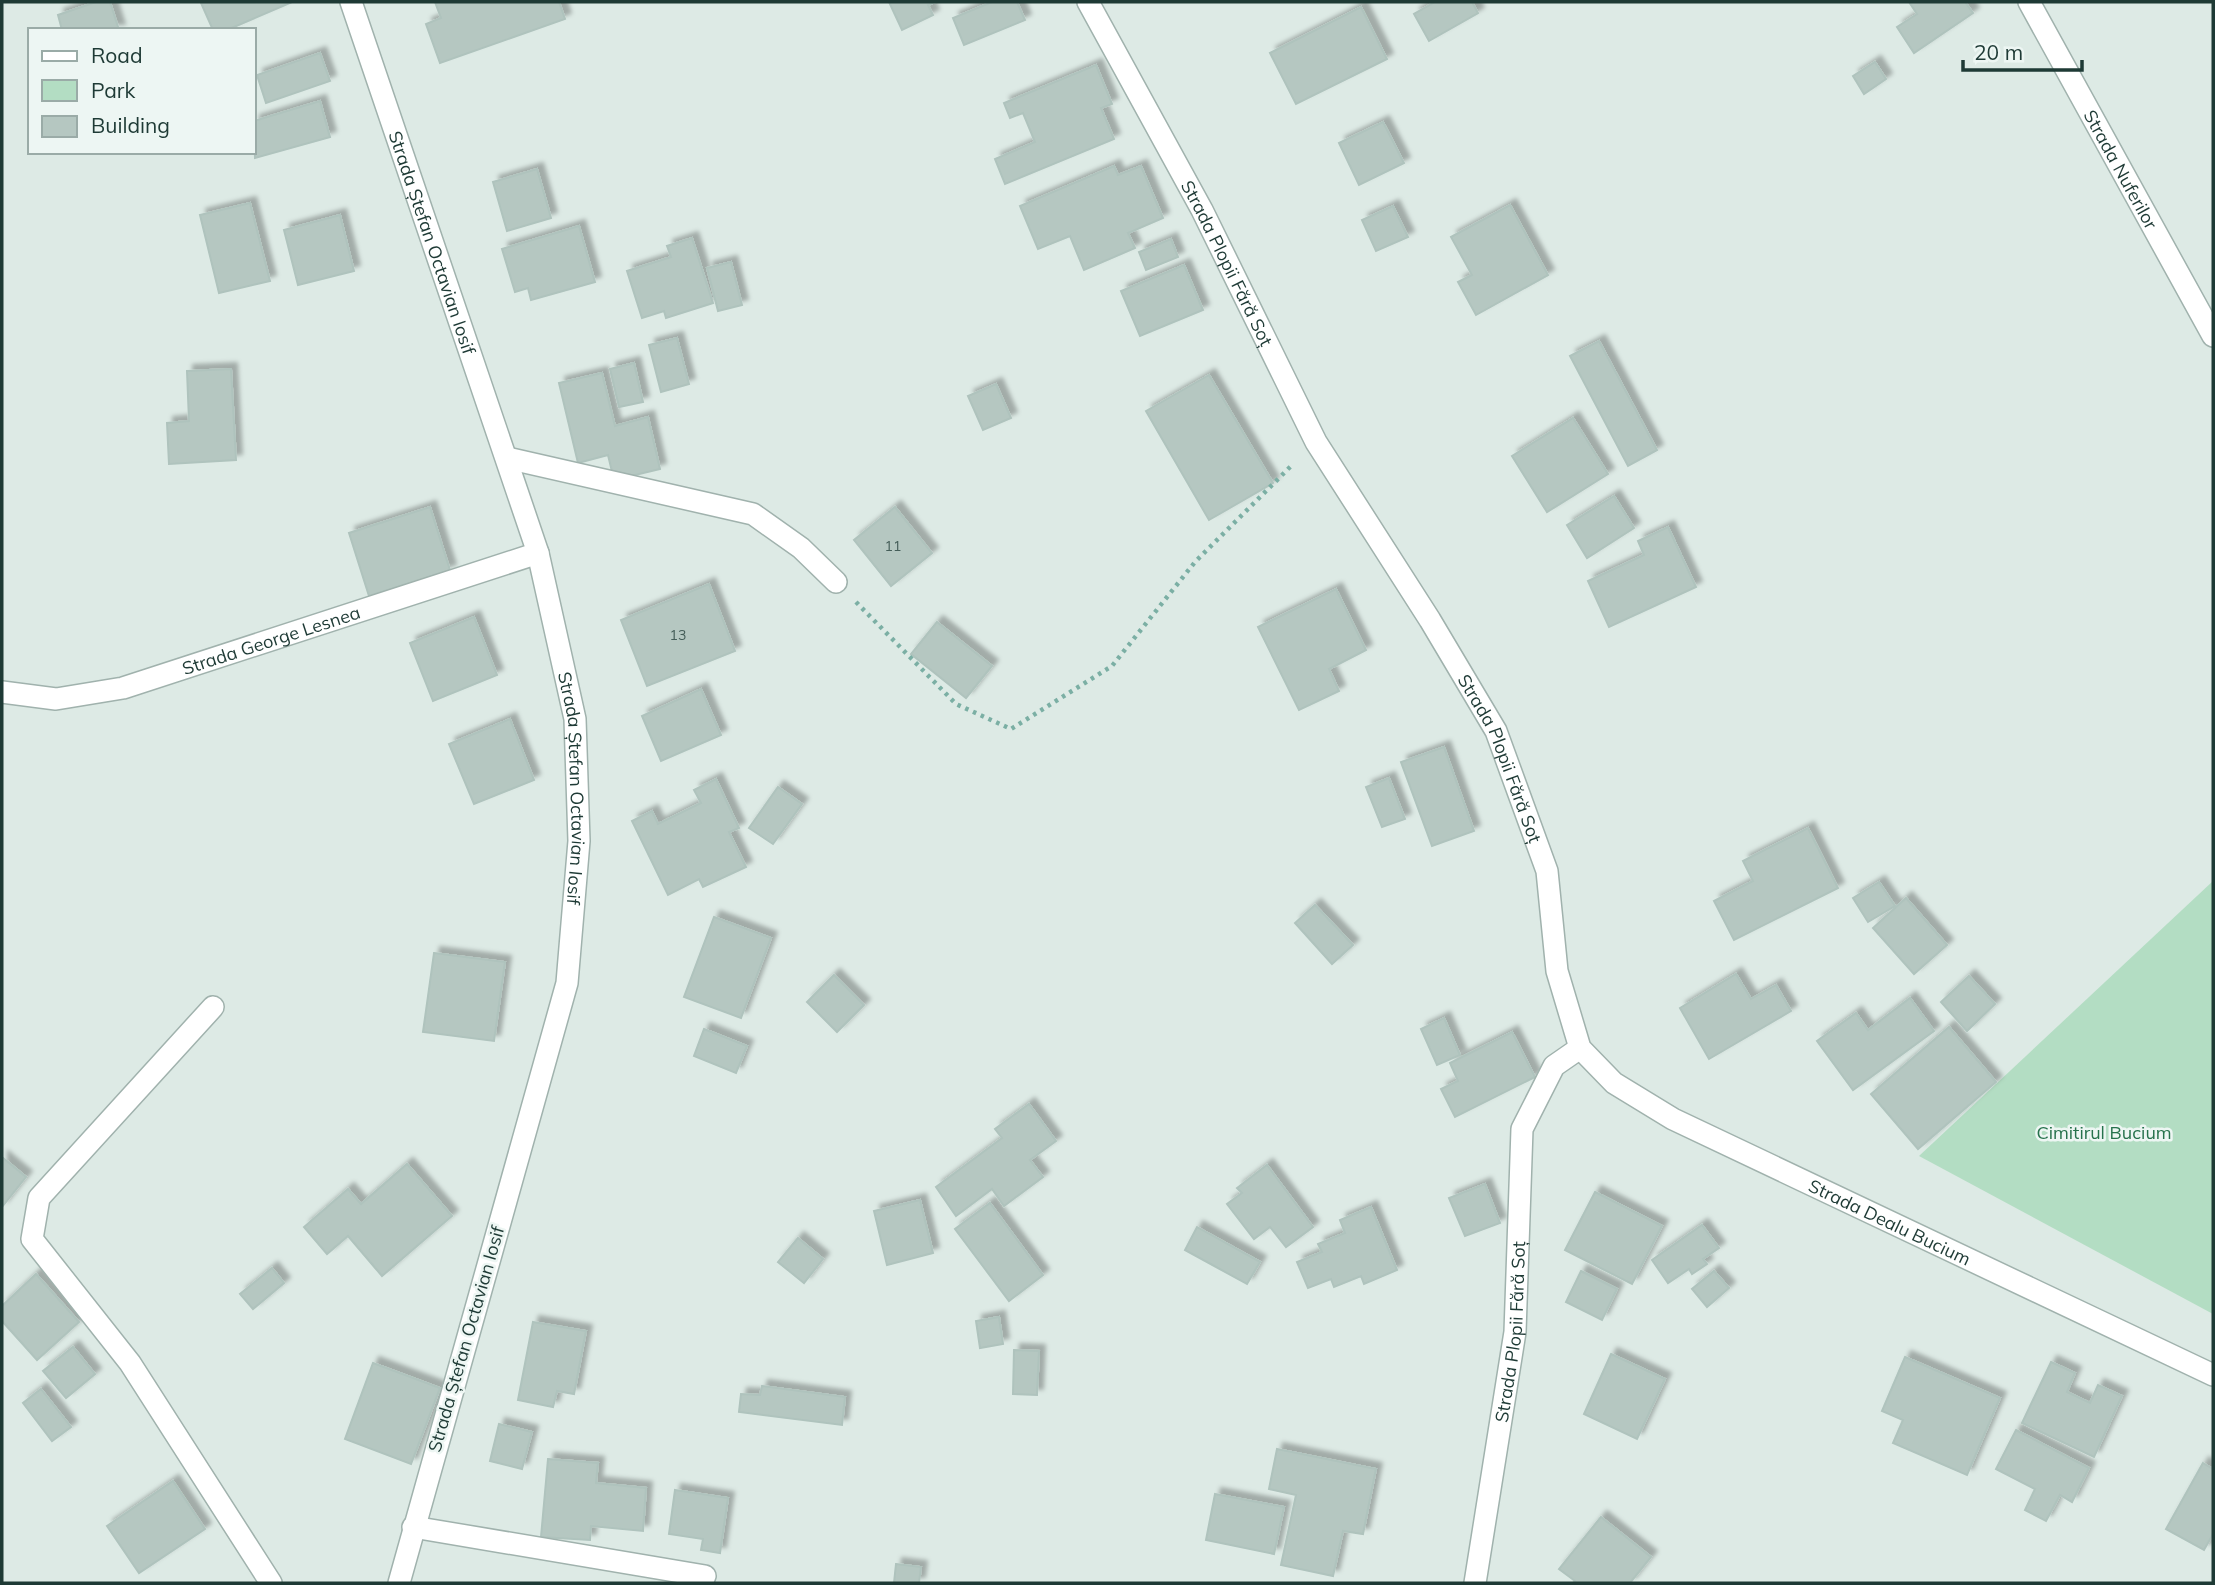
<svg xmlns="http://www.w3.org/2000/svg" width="2215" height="1585" viewBox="0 0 2215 1585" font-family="Mulish,sans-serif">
<defs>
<filter id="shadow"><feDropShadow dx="6" dy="-6" stdDeviation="2" flood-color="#0004"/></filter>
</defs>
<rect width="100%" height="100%" fill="#ddeae5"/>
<polygon fill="#b3ddc3" points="2213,881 2213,1314 1919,1156"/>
<g fill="#b5c7c1" stroke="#afc3bd" stroke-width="2" filter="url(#shadow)">
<polygon points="96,2 110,2 119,30 62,30 58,15"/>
<polygon points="292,2 227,30 213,30 201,3"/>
<polygon points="435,2 559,2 565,19 440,63 426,24 441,18"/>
<polygon points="889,2 935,2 928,5 933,15 902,30"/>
<polygon points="992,2 1017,2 1025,20 964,45 953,18"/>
<polygon points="1435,2 1472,2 1478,13 1429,41 1414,14"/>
<polygon points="1909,2 1965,2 1973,13 1914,53 1897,27 1917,14"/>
<polygon points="1361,7 1387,59 1296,104 1270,53"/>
<polygon points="320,53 330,81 266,103 257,75"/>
<polygon points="1875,62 1886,79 1864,94 1853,76"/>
<polygon points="1096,65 1112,104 1101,108 1114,139 1005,184 995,159 1035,142 1023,113 1010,118 1004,103"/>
<polygon points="320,101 330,137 255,158 254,121"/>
<polygon points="1383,122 1404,163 1359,185 1339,143"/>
<polygon points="1114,166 1118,175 1141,166 1163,218 1128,233 1135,248 1084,270 1070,236 1038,249 1020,206"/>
<polygon points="537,169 551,218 507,231 493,182"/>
<polygon points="250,203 270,281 219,293 200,215"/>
<polygon points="1510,205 1548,275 1476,315 1458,282 1472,275 1451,237"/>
<polygon points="1393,206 1408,237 1376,251 1362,220"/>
<polygon points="340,215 354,271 298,285 284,230"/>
<polygon points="579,226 595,282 531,300 528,288 515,292 502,249"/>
<polygon points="692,238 713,303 666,318 664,311 642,318 627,271 671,257 667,246"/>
<polygon points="1171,239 1178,257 1146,270 1139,252"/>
<polygon points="731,262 742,305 718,311 707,268"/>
<polygon points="1184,265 1203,310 1140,336 1121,291"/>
<polygon points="677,338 689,384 661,392 649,345"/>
<polygon points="1599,341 1657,450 1628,466 1570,356"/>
<polygon points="634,363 643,402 619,407 610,369"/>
<polygon points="231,369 236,460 169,464 167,423 189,421 187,371"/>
<polygon points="602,373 615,426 648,417 660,469 614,480 608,455 578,463 559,383"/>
<polygon points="1209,375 1273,483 1209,520 1146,411"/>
<polygon points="996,384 1011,418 983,430 968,396"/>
<polygon points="1573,418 1608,474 1547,512 1512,456"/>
<polygon points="1614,496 1634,528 1587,558 1567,525"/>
<polygon points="430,507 450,570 369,596 349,533"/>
<polygon points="895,507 932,553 891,586 854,540"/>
<polygon points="1668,527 1696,587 1609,627 1588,581 1644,555 1638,541"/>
<polygon points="709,584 735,651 647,686 621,620"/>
<polygon points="1336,589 1366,650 1329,669 1339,691 1299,710 1258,627"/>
<polygon points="474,617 497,675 433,701 410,643"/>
<polygon points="937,622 992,666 966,698 911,654"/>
<polygon points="701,689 721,735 661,761 642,716"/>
<polygon points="510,719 534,780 474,804 449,744"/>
<polygon points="1444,747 1474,831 1432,846 1401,762"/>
<polygon points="1389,778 1405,819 1382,827 1366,787"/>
<polygon points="716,779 739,828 729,832 746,867 703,887 699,879 668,895 632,821 652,811 658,824 701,803 694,790"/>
<polygon points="778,787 802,804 773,844 749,828"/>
<polygon points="1808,828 1838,888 1734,940 1714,901 1753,881 1743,861"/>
<polygon points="1879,882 1895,906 1868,922 1853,898"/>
<polygon points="1906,898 1947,945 1914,974 1873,928"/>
<polygon points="1315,905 1353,945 1332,964 1295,923"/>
<polygon points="714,917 771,938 741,1018 684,997"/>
<polygon points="434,953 505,962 494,1041 423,1032"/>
<polygon points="1736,974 1751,999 1776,985 1791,1011 1709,1059 1680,1008"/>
<polygon points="834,975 864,1005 837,1032 807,1002"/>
<polygon points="1969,976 1995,1004 1967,1031 1941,1002"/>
<polygon points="1910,998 1934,1031 1853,1090 1817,1041 1856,1013 1868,1030"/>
<polygon points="1444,1018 1460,1055 1437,1065 1421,1029"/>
<polygon points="1949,1027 1996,1082 1918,1149 1871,1094"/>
<polygon points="704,1029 747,1046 736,1073 694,1056"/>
<polygon points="1512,1032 1535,1077 1455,1117 1441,1089 1458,1081 1450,1063"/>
<polygon points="1029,1104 1056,1141 1030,1160 1043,1177 1004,1206 992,1189 956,1216 936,1187 1002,1138 995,1129"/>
<polygon points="2,1157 26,1177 2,1207"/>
<polygon points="407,1164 452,1216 382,1276 348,1236 327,1254 304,1227 348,1189 361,1204"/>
<polygon points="1267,1165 1313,1227 1286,1247 1270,1227 1254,1239 1227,1204 1242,1193 1237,1188"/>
<polygon points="1485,1184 1500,1223 1465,1236 1449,1198"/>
<polygon points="1595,1192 1662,1226 1632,1284 1565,1250"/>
<polygon points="920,1200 933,1253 887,1265 874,1211"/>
<polygon points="990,1203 1043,1275 1009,1301 955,1229"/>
<polygon points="1371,1207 1397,1270 1364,1284 1361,1276 1334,1287 1331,1279 1308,1288 1297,1262 1322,1252 1318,1244 1345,1233 1340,1220"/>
<polygon points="1702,1225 1719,1248 1703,1259 1707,1264 1692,1274 1689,1269 1668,1283 1652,1260"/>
<polygon points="1197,1227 1260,1262 1247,1284 1185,1250"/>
<polygon points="798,1238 823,1259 804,1283 778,1262"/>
<polygon points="272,1268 284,1283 253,1309 240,1294"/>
<polygon points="1581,1271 1617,1289 1602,1320 1566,1302"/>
<polygon points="1714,1271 1729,1288 1707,1307 1692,1289"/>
<polygon points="36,1274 79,1322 37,1360 2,1321 2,1306"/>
<polygon points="999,1317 1003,1344 980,1348 976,1321"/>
<polygon points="533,1322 586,1331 574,1394 557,1391 553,1407 518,1400"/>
<polygon points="73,1347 95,1374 66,1398 43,1371"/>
<polygon points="1014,1350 1039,1351 1037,1395 1013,1394"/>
<polygon points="1611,1354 1665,1379 1637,1439 1584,1414"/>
<polygon points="1905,1357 2000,1398 1967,1475 1893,1443 1903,1420 1882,1411"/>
<polygon points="2051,1362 2075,1373 2067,1392 2090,1403 2098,1385 2122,1396 2094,1457 2022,1423"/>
<polygon points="373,1363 440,1388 411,1464 345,1439"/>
<polygon points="762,1386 845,1397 842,1425 739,1412 741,1394 760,1395"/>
<polygon points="41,1389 71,1427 52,1441 23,1403"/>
<polygon points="499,1424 532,1432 522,1469 490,1461"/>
<polygon points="2016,1430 2089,1468 2072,1502 2060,1495 2046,1521 2025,1510 2035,1489 1996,1469"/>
<polygon points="1277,1449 1376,1469 1363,1534 1343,1531 1333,1576 1281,1565 1296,1495 1269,1489"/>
<polygon points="548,1459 598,1463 596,1483 646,1488 643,1531 591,1526 590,1540 541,1537"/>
<polygon points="2203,1463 2213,1469 2213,1534 2204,1550 2166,1529"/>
<polygon points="173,1481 205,1529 139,1573 107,1526"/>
<polygon points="675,1490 728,1498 720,1553 701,1550 703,1539 669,1534"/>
<polygon points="1215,1494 1284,1507 1274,1554 1206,1540"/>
<polygon points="1601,1517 1651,1557 1630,1583 1573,1583 1575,1581 1559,1569"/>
<polygon points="896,1564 921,1567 919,1583 894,1583"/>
</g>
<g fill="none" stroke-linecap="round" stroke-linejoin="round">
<g stroke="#a0b2ad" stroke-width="24">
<g id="minor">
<path id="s1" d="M351,2L538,553L575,719L579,841L567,983L399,1583"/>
<path id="s2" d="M1088,2L1202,210L1316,442L1430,620L1496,731L1547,871L1557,971L1580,1048L1614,1083L1673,1119L2213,1375"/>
<path id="s3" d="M2029,2L2213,336"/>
<polyline points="507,458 753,514 801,548 836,582"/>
<path id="s4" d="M2,692L56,699L123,688L538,553"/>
<polyline points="213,1007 39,1198 32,1239 130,1363 271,1583"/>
<polyline points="413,1527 705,1576"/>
<path id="s5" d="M1475,1583L1515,1332L1522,1129L1554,1066L1580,1048"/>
</g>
</g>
<polyline stroke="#7bafa4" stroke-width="4.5" stroke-dasharray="3.5 5" stroke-linecap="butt" points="856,602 956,704 1011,729 1112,666 1195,562 1293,464"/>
<use href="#minor" stroke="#fff" stroke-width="21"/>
</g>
<g text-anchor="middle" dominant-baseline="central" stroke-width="5" stroke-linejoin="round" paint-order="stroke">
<g font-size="14" fill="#445d58">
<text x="893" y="546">11</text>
<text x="678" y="635">13</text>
</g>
<g font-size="18" fill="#1e3a35" stroke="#edf6f3">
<text stroke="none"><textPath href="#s3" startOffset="191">Strada Nuferilor</textPath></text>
<text stroke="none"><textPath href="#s1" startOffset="254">Strada Ștefan Octavian Iosif</textPath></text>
<text stroke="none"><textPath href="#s2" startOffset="296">Strada Plopii Fără Soț</textPath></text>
<text stroke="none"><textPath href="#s4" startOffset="278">Strada George Lesnea</textPath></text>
<text stroke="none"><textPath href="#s2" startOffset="863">Strada Plopii Fără Soț</textPath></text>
<text stroke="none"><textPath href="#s1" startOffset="821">Strada Ștefan Octavian Iosif</textPath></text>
<text stroke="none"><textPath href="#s2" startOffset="1524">Strada Dealu Bucium</textPath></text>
<text stroke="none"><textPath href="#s5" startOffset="254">Strada Plopii Fără Soț</textPath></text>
<text transform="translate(466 1339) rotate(-74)">Strada Ștefan Octavian Iosif</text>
</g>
<g font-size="18" fill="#26724c" stroke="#edf6f3">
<text x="2104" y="1132">Cimitirul Bucium</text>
</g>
</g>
<rect width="2215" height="1585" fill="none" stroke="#1e3a35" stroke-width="7"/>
<rect x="28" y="28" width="228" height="126" fill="#edf6f3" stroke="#9aaba7" stroke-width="2"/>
<rect x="42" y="51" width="35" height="10" fill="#ffffff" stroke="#9aaba7" stroke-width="2"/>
<text x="91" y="63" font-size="21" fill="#1e3a35">Road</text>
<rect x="42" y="80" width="35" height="21" fill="#b3ddc3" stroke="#9aaba7" stroke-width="2"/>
<text x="91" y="98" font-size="21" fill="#1e3a35">Park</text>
<rect x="42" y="116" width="35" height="21" fill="#b5c7c1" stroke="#9aaba7" stroke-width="2"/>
<text x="91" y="133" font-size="21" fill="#1e3a35">Building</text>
<path d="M1963 60v10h119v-10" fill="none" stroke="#1e3a35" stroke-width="3.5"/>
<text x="1974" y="60" font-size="21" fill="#1e3a35" stroke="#edf6f3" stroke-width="5" paint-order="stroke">20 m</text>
</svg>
